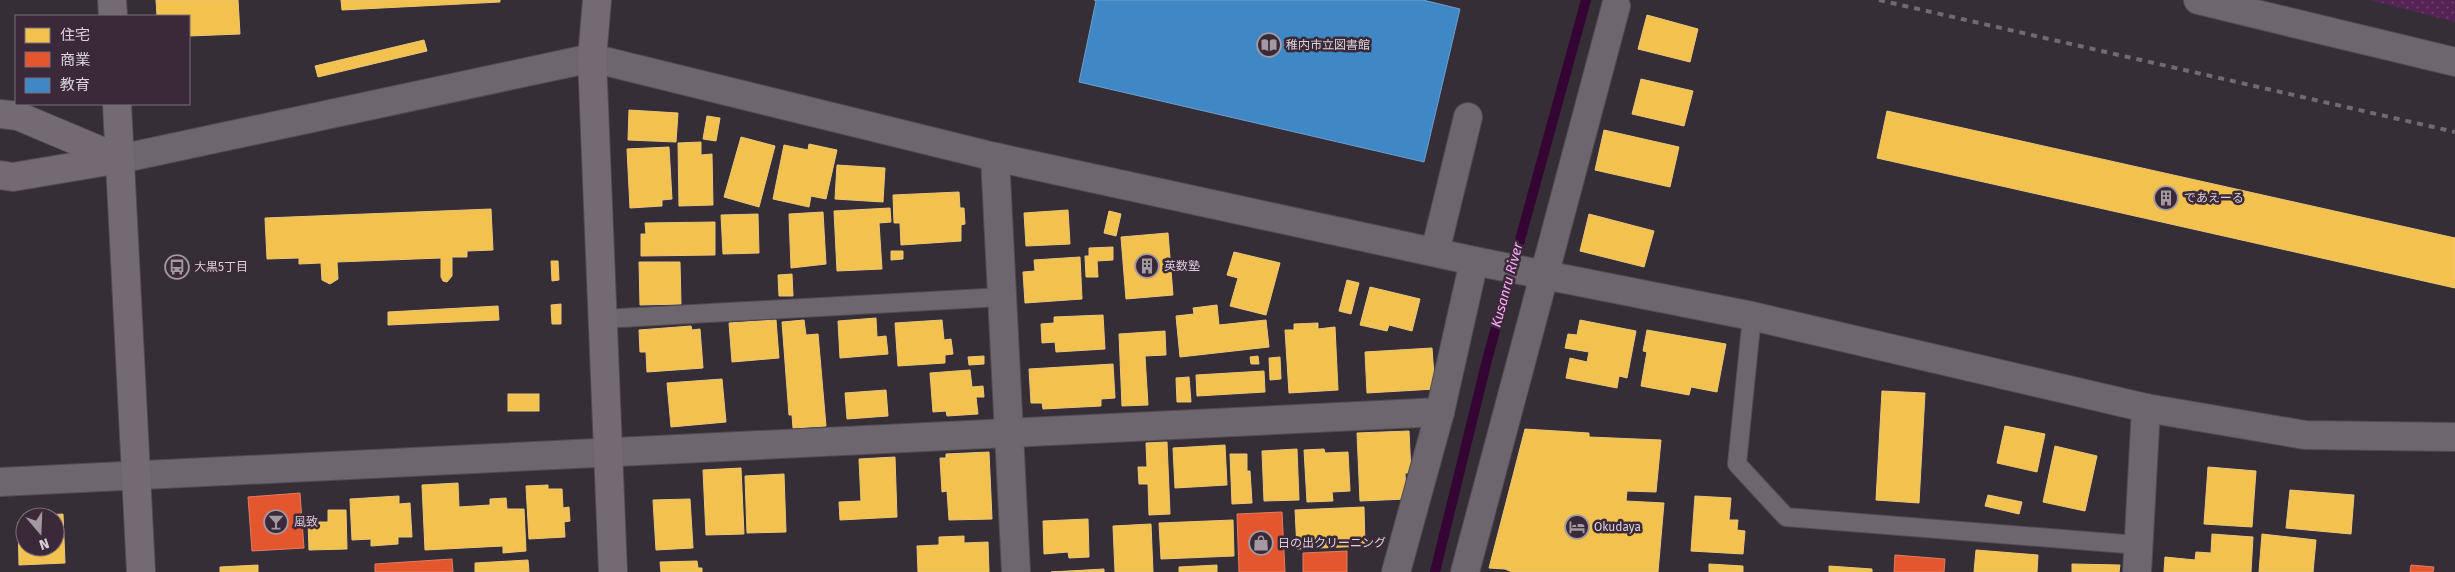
<svg xmlns="http://www.w3.org/2000/svg" width="2455" height="572" viewBox="0 0 2455 572" font-family="'Fira Sans','Noto Sans JP',sans-serif">
<defs>
<pattern id="grass-dots" width="8" height="8" patternUnits="userSpaceOnUse" patternTransform="scale(1.25)"><rect width="8" height="8" fill="#552454"/><path d="M2 2h.1M6 6h.1" fill="none" stroke="#6d436c" stroke-width="1.8" stroke-linecap="round"/></pattern>
</defs>
<rect width="100%" height="100%" fill="#362e36"/>
<polygon fill="url(#grass-dots)" points="2370,0 2455,0 2455,22"/>
<g fill="#f2c14e" stroke="#ecc678">
<polygon points="156,0 238,0 240,34 189,36 189,16 157,16"/>
<polygon points="341,0 500,0 500,2 342,10"/>
<polygon points="1647,15 1698,29 1690,62 1638,49"/>
<polygon points="424,40 427,51 318,77 315,66"/>
<polygon points="1641,79 1693,91 1684,126 1632,114"/>
<polygon points="629,110 678,113 676,142 628,140"/>
<polygon points="1887,111 2455,238 2455,288 1877,158"/>
<polygon points="707,116 720,118 716,141 703,139"/>
<polygon points="1604,130 1679,147 1670,187 1595,170"/>
<polygon points="741,137 775,146 759,207 724,197"/>
<polygon points="701,142 701,155 712,154 713,205 679,206 678,143"/>
<polygon points="809,144 837,150 826,199 811,196 809,207 773,199 784,145 808,150"/>
<polygon points="669,147 672,199 662,200 662,206 630,208 627,149"/>
<polygon points="837,165 885,168 883,202 835,199"/>
<polygon points="959,192 960,208 964,208 965,224 961,225 961,241 901,245 900,223 894,223 893,195"/>
<polygon points="890,208 891,222 879,223 882,269 837,271 834,211"/>
<polygon points="491,209 493,250 467,251 467,257 452,257 452,276 447,282 443,281 441,277 441,258 337,262 338,279 330,284 322,280 321,263 299,264 299,258 267,259 265,218"/>
<polygon points="1068,210 1070,244 1026,246 1024,213"/>
<polygon points="1109,211 1121,214 1116,236 1104,233"/>
<polygon points="823,212 826,264 791,268 789,214"/>
<polygon points="758,214 759,253 723,254 721,215"/>
<polygon points="1589,214 1654,231 1644,267 1580,251"/>
<polygon points="715,222 715,255 641,256 641,234 646,234 645,223"/>
<polygon points="1168,233 1173,295 1126,299 1121,237"/>
<polygon points="1113,247 1113,260 1097,261 1098,277 1086,277 1085,256 1089,256 1089,248"/>
<polygon points="891,251 903,251 903,259 891,260"/>
<polygon points="1234,252 1280,263 1266,315 1230,306 1238,278 1227,275"/>
<polygon points="1080,257 1082,299 1025,303 1023,272 1035,271 1034,260"/>
<polygon points="551,261 558,261 559,280 552,281"/>
<polygon points="639,262 680,262 681,304 640,305"/>
<polygon points="792,274 793,296 779,296 778,275"/>
<polygon points="1347,280 1359,283 1351,314 1339,311"/>
<polygon points="1370,287 1420,299 1412,331 1389,325 1387,331 1360,325"/>
<polygon points="561,304 561,324 552,324 551,305"/>
<polygon points="1217,305 1219,325 1266,320 1269,347 1180,357 1176,316 1194,314 1193,308"/>
<polygon points="498,306 499,320 388,325 388,312"/>
<polygon points="1103,315 1105,349 1056,352 1055,342 1042,343 1041,324 1054,323 1054,317"/>
<polygon points="876,318 877,337 886,336 888,354 840,358 838,321"/>
<polygon points="776,320 779,358 732,362 729,323"/>
<polygon points="804,320 806,335 818,334 826,426 793,428 792,415 789,415 782,322"/>
<polygon points="942,320 944,340 951,339 953,354 945,355 945,363 898,366 895,323"/>
<polygon points="1580,320 1636,331 1627,378 1619,376 1617,388 1566,378 1570,358 1587,362 1589,352 1565,348 1568,334 1577,335"/>
<polygon points="1318,323 1318,329 1335,327 1338,390 1289,393 1285,330 1294,330 1294,324"/>
<polygon points="691,326 692,330 700,329 703,368 647,372 646,352 640,352 639,330"/>
<polygon points="1647,330 1726,344 1717,392 1691,387 1689,395 1641,386 1647,352 1643,351"/>
<polygon points="1165,331 1166,355 1145,356 1148,405 1122,406 1119,334"/>
<polygon points="1432,348 1435,389 1367,393 1365,352"/>
<polygon points="984,356 984,364 969,365 968,357"/>
<polygon points="1258,356 1259,364 1251,364 1250,357"/>
<polygon points="1280,357 1281,379 1270,380 1269,358"/>
<polygon points="1113,364 1115,398 1101,399 1101,406 1043,409 1042,403 1031,403 1029,369"/>
<polygon points="970,370 972,387 983,386 984,397 976,397 978,414 947,416 946,411 933,412 930,373"/>
<polygon points="1264,371 1265,392 1197,396 1196,375"/>
<polygon points="1189,377 1191,402 1177,402 1176,378"/>
<polygon points="722,379 726,422 671,427 667,383"/>
<polygon points="886,390 888,416 847,419 845,393"/>
<polygon points="1882,391 1925,393 1919,503 1876,500"/>
<rect x="508" y="394" width="31" height="17"/>
<polygon points="2005,426 2045,434 2037,472 1997,463"/>
<polygon points="1525,429 1589,433 1589,437 1661,440 1656,492 1627,491 1626,501 1664,503 1658,572 1512,572 1505,569 1489,568"/>
<polygon points="1409,431 1411,473 1405,473 1406,499 1360,501 1357,433"/>
<polygon points="1167,442 1170,514 1149,515 1148,484 1139,484 1138,467 1147,467 1146,443"/>
<polygon points="1225,445 1227,485 1175,488 1173,448"/>
<polygon points="2055,446 2097,456 2085,511 2043,502"/>
<polygon points="1297,449 1299,500 1264,501 1262,451"/>
<polygon points="1324,449 1325,453 1348,452 1350,491 1332,492 1333,501 1307,502 1304,450"/>
<polygon points="989,452 992,519 949,520 947,491 942,492 940,458 946,458 946,454"/>
<polygon points="1230,454 1247,454 1247,471 1250,471 1252,503 1232,504"/>
<polygon points="895,457 897,517 840,520 839,502 861,501 859,459"/>
<polygon points="2208,467 2256,471 2252,527 2204,524"/>
<polygon points="741,468 744,534 706,535 703,470"/>
<polygon points="784,474 786,532 747,533 745,476"/>
<polygon points="458,483 459,507 490,505 490,499 506,498 507,509 524,509 526,551 503,553 503,546 425,550 422,485"/>
<polygon points="548,485 548,489 562,489 563,508 569,507 570,521 564,522 565,537 529,539 526,486"/>
<polygon points="2290,490 2354,495 2351,534 2286,528"/>
<polygon points="1988,495 2022,502 2019,514 1985,506"/>
<polygon points="399,496 399,504 410,503 412,537 398,537 398,544 371,546 371,539 352,540 350,499"/>
<polygon points="1695,496 1731,498 1729,520 1738,520 1737,530 1745,531 1743,554 1691,551"/>
<polygon points="690,499 693,548 656,550 653,500"/>
<polygon points="1364,507 1365,546 1297,549 1295,510"/>
<polygon points="328,510 346,510 347,549 309,550 308,522 328,522"/>
<polygon points="63,514 65,563 19,565 18,522 25,522 25,547 55,547 55,517 46,517 46,515"/>
<polygon points="1088,519 1089,557 1069,558 1068,552 1044,554 1043,521"/>
<polygon points="1233,520 1234,556 1161,559 1159,523"/>
<polygon points="1151,524 1153,572 1115,572 1113,526"/>
<polygon points="2212,534 2253,537 2251,572 2164,572 2165,557 2195,560 2196,552 2211,553"/>
<polygon points="2262,534 2316,540 2313,572 2259,572"/>
<polygon points="964,536 964,543 988,542 989,572 918,572 917,546 939,545 939,537"/>
<polygon points="1976,550 2038,555 2037,572 1974,572"/>
<polygon points="528,560 529,572 475,572 475,563"/>
<polygon points="697,561 698,568 702,568 702,572 661,572 660,562"/>
<polygon points="1709,564 1743,566 1743,572 1709,572"/>
<polygon points="2072,564 2120,565 2119,572 2072,572"/>
<polygon points="258,565 258,572 220,572 220,567"/>
<polygon points="1217,565 1217,572 1179,572 1179,567"/>
<polygon points="1829,566 1872,569 1872,572 1829,572"/>
<polygon points="1104,569 1104,572 1051,572"/>
</g>
<g fill="#e4572e" stroke="#e27c62">
<polygon points="300,493 304,548 252,551 248,497"/>
<polygon points="1282,512 1285,572 1239,572 1237,514"/>
<polygon points="1347,551 1347,572 1303,572 1303,553"/>
<polygon points="1895,555 1945,559 1944,572 1894,572"/>
<polygon points="452,559 453,572 375,572 375,564"/>
<polygon points="2411,565 2434,567 2433,572 2410,572"/>
</g>
<polygon fill="#3f88c5" stroke="#6e9ecc" points="1094,0 1423,0 1460,9 1424,162 1079,82 1096,1"/>
<g fill="none" stroke-linecap="round" stroke-linejoin="round">
<polyline stroke="#340433" stroke-width="10" points="1435,572 1487,360 1586,0"/>
<g stroke="#534b53" stroke-width="20">
<g id="lane">
<polyline points="1752,316 1737,464 1786,517 2138,545"/>
<polyline points="602,319 1002,297"/>
</g>
</g>
<g stroke="#534b53" stroke-width="30">
<g id="street">
<polyline points="2198,0 2455,62"/>
<polyline points="995,157 1016,572"/>
<polyline points="120,159 592,58 995,157 1474,261 1752,316 2146,408 2305,435 2455,437"/>
<polyline points="1435,252 1468,117"/>
<polyline points="0,482 1440,412"/>
<polyline points="1396,572 1440,412 1474,261"/>
<polyline points="1465,572 1616,6"/>
<polyline points="2137,572 2146,408"/>
</g>
</g>
<g stroke="#534b53" stroke-width="30">
<g id="secondary">
<polyline points="112,0 113,16"/>
<polyline points="597,0 592,58 613,572"/>
<polyline points="117,104 141,572"/>
<polyline points="0,114 18,116 120,159"/>
<polyline points="0,175 13,177 120,159"/>
</g>
</g>
<use href="#lane" stroke="#6d666d" stroke-width="18"/>
<use href="#street" stroke="#6d666d" stroke-width="28"/>
<use href="#secondary" stroke="#746a74" stroke-width="28"/>
<polyline stroke="#716a71" stroke-width="4" stroke-dasharray="6 6" stroke-linecap="butt" points="1879,0 2455,132"/>
</g>
<defs>
<g id="library-ring" transform="scale(1.25)"><circle r="9.5" fill="#3a2a39" stroke="#a399a1" stroke-width="1.5"/><path d="M-6-4Q-3-5.5-.7-3.5V5Q-3 3-6 4ZM6-4Q3-5.5 .7-3.5V5Q3 3 6 4Z" fill="#a399a1"/></g>
<g id="building-ring" transform="scale(1.25)"><circle r="9.5" fill="#3a2a39" stroke="#a399a1" stroke-width="1.5"/><path d="M-4-6H4V6H1V3H-1V6H-4ZM-2.5-4.3h1.7v1.8h-1.7ZM.8-4.3h1.7v1.8H.8ZM-2.5-1h1.7V.8h-1.7ZM.8-1h1.7V.8H.8Z" fill="#a399a1"/></g>
<g id="bus-ring" transform="scale(1.25)"><circle r="9.5" fill="#3a2a39" stroke="#a399a1" stroke-width="1.5"/><path d="M-5-6H5V4H4V6H2V4H-2V6H-4V4H-5ZM-3.5-4V0h7V-4ZM-3.5 1.2v1.5H-2V1.2ZM2 1.2v1.5H3.5V1.2Z" fill="#a399a1"/></g>
<g id="bar-ring" transform="scale(1.25)"><circle r="9.5" fill="#3a2a39" stroke="#a399a1" stroke-width="1.5"/><path d="M-6-5H6L.8 .8V4.5H3.5V6h-7V4.5H-.8V.8Z" fill="#a399a1"/></g>
<g id="hotel-ring" transform="scale(1.25)"><circle r="9.5" fill="#3a2a39" stroke="#a399a1" stroke-width="1.5"/><path d="M-6-4.5h1.5V1H6V5H4.5V3h-9V5H-6ZM-4 0a1.8 1.8 0 1 1 3.6 0ZM.5 0V-2.5h3Q6-2.5 6 0Z" fill="#a399a1"/></g>
<g id="shop-ring" transform="scale(1.25)"><circle r="9.5" fill="#3a2a39" stroke="#a399a1" stroke-width="1.5"/><path d="M-5-2.5h2.3a2.7 3.5 0 0 1 5.4 0H5L5.5 6h-11ZM-1.5-2.5h3a1.5 2.3 0 0 0-3 0Z" fill="#a399a1"/></g>
</defs>
<g fill-rule="evenodd">
<use href="#library-ring" x="1269" y="45"/>
<use href="#building-ring" x="2166" y="198"/>
<use href="#building-ring" x="1147" y="266"/>
<use href="#bus-ring" x="177" y="267"/>
<use href="#bar-ring" x="276" y="522"/>
<use href="#hotel-ring" x="1577" y="527"/>
<use href="#shop-ring" x="1261" y="543"/>
</g>
<g text-anchor="middle" dominant-baseline="central" stroke-width="5" stroke-linejoin="round" paint-order="stroke">
<g font-size="12" fill="#ddd2db" stroke="#3a2a39" text-anchor="start">
<text x="1286" y="45">稚内市立図書館</text>
<text x="2184" y="198">であえーる</text>
<text x="1164" y="266">英数塾</text>
<text x="194" y="267">大黒5丁目</text>
<text x="294" y="522">風致</text>
<text x="1594" y="527">Okudaya</text>
<text x="1278" y="543">日の出クリーニング</text>
</g>
<g font-size="14" font-style="italic" fill="#fda9f8" stroke="#3a2a39">
<text transform="translate(1507 285) rotate(-75)">Kusanru River</text>
</g>
</g>
<rect x="15" y="15" width="175" height="90" fill="#3a2a39" stroke="#7b6d7a"/>
<rect x="25" y="28" width="25" height="15" fill="#f2c14e" stroke="#7b6d7a"/>
<text x="60" y="40" font-size="15" fill="#ddd2db">住宅</text>
<rect x="25" y="52" width="25" height="15" fill="#e4572e" stroke="#7b6d7a"/>
<text x="60" y="65" font-size="15" fill="#ddd2db">商業</text>
<rect x="25" y="78" width="25" height="15" fill="#3f88c5" stroke="#7b6d7a"/>
<text x="60" y="90" font-size="15" fill="#ddd2db">教育</text>
<g transform="translate(40 532) rotate(161)"><circle r="24" fill="#3a2a39" stroke="#7b6d7a"/>
<path d="M0-4L9 19L0 12L-9 19Z" fill="#a399a1"/>
<text y="-8" font-size="14" font-weight="bold" text-anchor="middle" fill="#ddd2db">N</text>
</g>
</svg>
